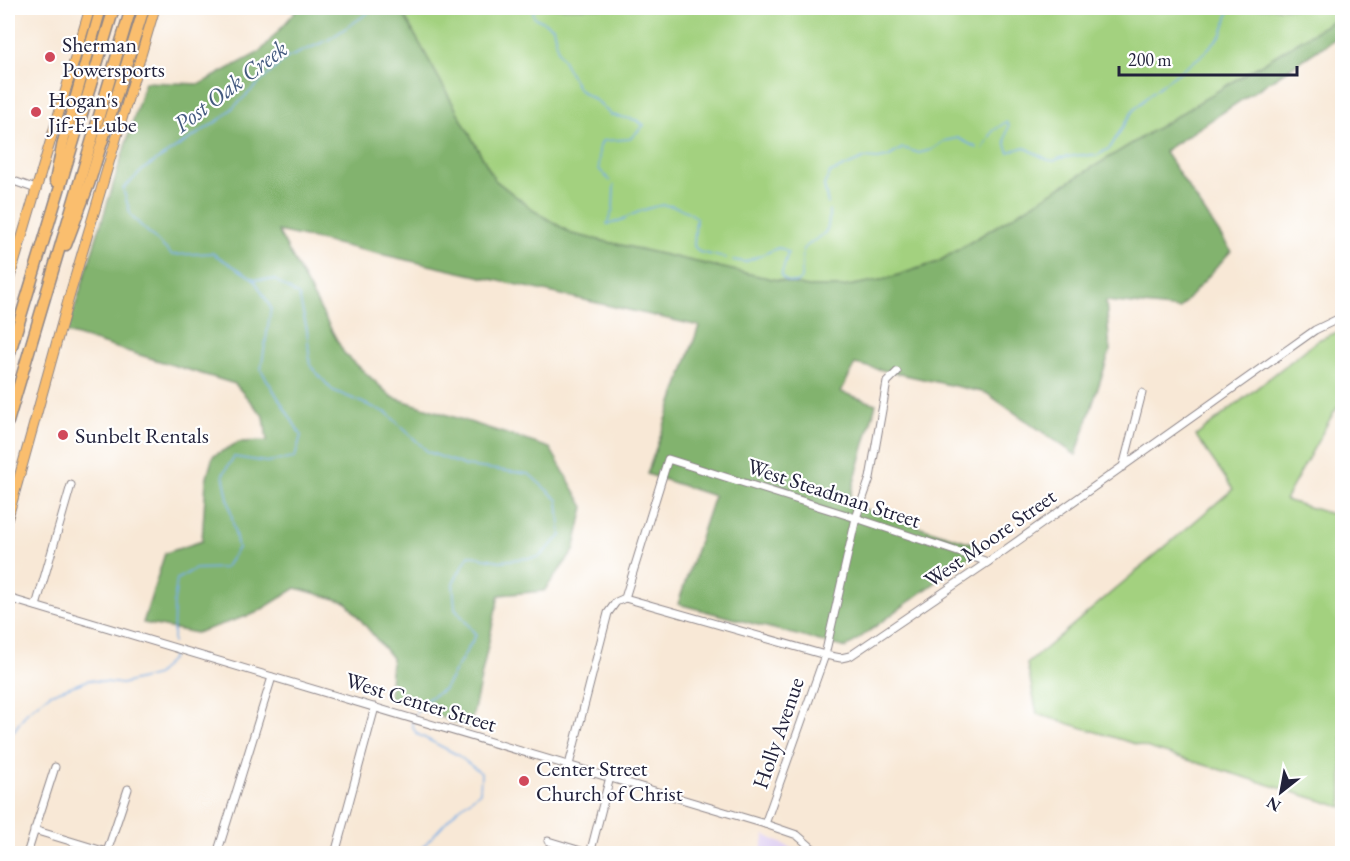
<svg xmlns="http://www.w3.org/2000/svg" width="1350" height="861" viewBox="0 0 1350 861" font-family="'EB Garamond',serif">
<rect width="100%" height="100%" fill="#fff"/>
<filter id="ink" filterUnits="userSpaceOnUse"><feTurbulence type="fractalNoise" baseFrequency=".0167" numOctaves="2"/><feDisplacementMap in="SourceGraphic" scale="12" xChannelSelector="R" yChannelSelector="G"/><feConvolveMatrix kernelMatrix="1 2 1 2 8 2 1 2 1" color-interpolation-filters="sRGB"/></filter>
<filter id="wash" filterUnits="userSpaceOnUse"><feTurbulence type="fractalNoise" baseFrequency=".008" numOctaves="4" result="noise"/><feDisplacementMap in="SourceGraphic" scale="24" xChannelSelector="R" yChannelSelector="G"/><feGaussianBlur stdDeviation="1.35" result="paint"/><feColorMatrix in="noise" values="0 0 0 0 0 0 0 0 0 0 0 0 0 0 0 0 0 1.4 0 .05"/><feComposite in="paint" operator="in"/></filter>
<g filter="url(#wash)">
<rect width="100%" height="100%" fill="#f8e8d6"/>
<polygon fill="#e2d4f3" points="765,835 801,853 760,853"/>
<g fill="#a3d17f" stroke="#627a5d" stroke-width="1.5">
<polygon points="400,8 1342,8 1342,15 938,262 886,279 843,287 808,287 572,234 536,212 495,180"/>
<polygon points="1342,330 1342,402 1334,412 1285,500 1342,517 1342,807 1037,714 1027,664 1233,489 1196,436 1318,340"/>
</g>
<polygon fill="#82b36e" stroke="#526a54" stroke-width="1.5" points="293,8 400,8 495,180 536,212 572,234 808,287 843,287 886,279 938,262 1342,15 1342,34 1164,151 1231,251 1179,309 1106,301 1110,351 1076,455 986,393 855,364 841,392 876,404 848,504 984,547 846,648 678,604 714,496 647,474 699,326 278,231 344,353 392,397 550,448 584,507 574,551 544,591 499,595 470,728 389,698 392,658 346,602 296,588 256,613 196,633 143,623 165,553 202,541 206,481 213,456 239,442 267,441 264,417 235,384 67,333 145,82 200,84 260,52 295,12"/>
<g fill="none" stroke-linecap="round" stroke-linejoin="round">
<g stroke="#78aee6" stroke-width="1.5">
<polyline points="536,8 533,12 534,17 553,27 558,51 579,90 598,102 611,115 636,120 644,125 630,139 602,141 599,149 599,169 610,181"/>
<path d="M983,149L993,131L1006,122L1009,125C1006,135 1003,142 1009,152L1024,147L1048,160L1054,161L1060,158L1081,155L1096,156L1110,148L1132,112L1151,93L1201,56L1222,34L1230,8"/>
<path d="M614,185L613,209L607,224C615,224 622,220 629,216C656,204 671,199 696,217L694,246L699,252L726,258"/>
<polyline points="828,204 824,185 830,173 865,158 878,159 888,157 903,148 919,153 931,150 944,141 958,138 977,148"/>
<path d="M733,260L745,262L778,248L783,249L788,253L781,276L786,281L796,283L801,279L803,249C821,233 830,239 829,210"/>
<polyline points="254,279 275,280 299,296 307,330 310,365 332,390 387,413 428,452 466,466 529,474 558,500 561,536 539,557 500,561 469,555 453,583 455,608 476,635 444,689 423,702 414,716"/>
<polyline points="173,643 174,602 177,579 195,569 225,568 238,548 223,474 234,457 266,462 295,458 301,435 261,370 271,308 254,279 212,253 172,255 131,216 123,189 145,168 222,118 285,59 328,40 368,13 368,8"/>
<polyline points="412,721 413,728 417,734 456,754 481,773 480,792 456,811 416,854"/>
<polyline points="8,739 27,712 50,694 89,680 122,684 157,675 172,658 172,651"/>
</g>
</g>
</g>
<g filter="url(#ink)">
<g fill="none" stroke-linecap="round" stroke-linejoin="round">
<g stroke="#8d8588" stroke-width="9">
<g id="minor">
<polyline points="8,179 36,189"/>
<polyline points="1123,467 1142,393"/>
<polyline points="8,598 765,824 797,835 819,854"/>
<polyline points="625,598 825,655 841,658 850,656 988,562 1315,330 1342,317"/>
<polyline points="36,606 71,485"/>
<polyline points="569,765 608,613 616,602 625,598 668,459 856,518 988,562"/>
<polyline points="765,824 825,655 856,518 870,478 887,382 897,372"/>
<polyline points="34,830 113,854"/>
<polyline points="548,841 591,854"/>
<polyline points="107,852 128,789"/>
<polyline points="27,854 55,767"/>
<polyline points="217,854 272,677"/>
<polyline points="335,854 375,707"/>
<polyline points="590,854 610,777"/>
</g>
</g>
<g stroke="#8d8588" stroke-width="11">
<g id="major">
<polyline points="8,284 90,8"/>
<polyline points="8,517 70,294 155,8"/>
</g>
</g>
<g stroke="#8d8588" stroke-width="13">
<g id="highway">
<polyline points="55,181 63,142 101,8"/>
<polyline points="66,245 89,184 144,8"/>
<polyline points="8,359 114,8"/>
<polyline points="8,422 131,8"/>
</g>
</g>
<use href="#minor" stroke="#fff" stroke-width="7"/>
<use href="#major" stroke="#fabe6e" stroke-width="9"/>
<use href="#highway" stroke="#fabe6e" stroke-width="10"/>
</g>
</g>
<g fill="#d1495b" stroke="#fff" stroke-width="2">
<circle cx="50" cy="57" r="6"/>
<circle cx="36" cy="112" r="6"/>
<circle cx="63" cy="435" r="6"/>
<circle cx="524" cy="781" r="6"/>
</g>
<g text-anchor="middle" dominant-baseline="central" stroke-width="4.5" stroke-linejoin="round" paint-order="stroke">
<g font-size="22" fill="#22223b" stroke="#fff" text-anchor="start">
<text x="62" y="44">Sherman<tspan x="62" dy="25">Powersports</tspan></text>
<text x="48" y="99">Hogan's<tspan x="48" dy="25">Jif-E-Lube</tspan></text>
<text x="75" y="435">Sunbelt Rentals</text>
<text x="536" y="768">Center Street<tspan x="536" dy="25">Church of Christ</tspan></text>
</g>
<g font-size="22" fill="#22223b" stroke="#fff">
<text transform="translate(834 493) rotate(18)">West Steadman Street</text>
<text transform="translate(990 538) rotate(-35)">West Moore Street</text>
<text transform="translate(421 702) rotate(17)">West Center Street</text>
<text transform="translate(778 733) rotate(-71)">Holly Avenue</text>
</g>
<g font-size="24" font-style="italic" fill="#445a7f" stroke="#fff">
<text transform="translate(230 86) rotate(-37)">Post Oak Creek</text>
</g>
</g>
<rect width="1350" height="861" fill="none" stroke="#fff" stroke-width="30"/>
<g transform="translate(1281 792) rotate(211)" stroke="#ffffff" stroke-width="4.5" paint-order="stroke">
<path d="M0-4.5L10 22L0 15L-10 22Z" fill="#22223b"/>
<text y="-9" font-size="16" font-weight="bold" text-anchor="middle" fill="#22223b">N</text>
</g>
<path d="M1119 66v9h178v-9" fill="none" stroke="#22223b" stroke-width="3"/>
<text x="1128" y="66" font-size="18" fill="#22223b" stroke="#ffffff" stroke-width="4.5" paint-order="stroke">200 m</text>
</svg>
